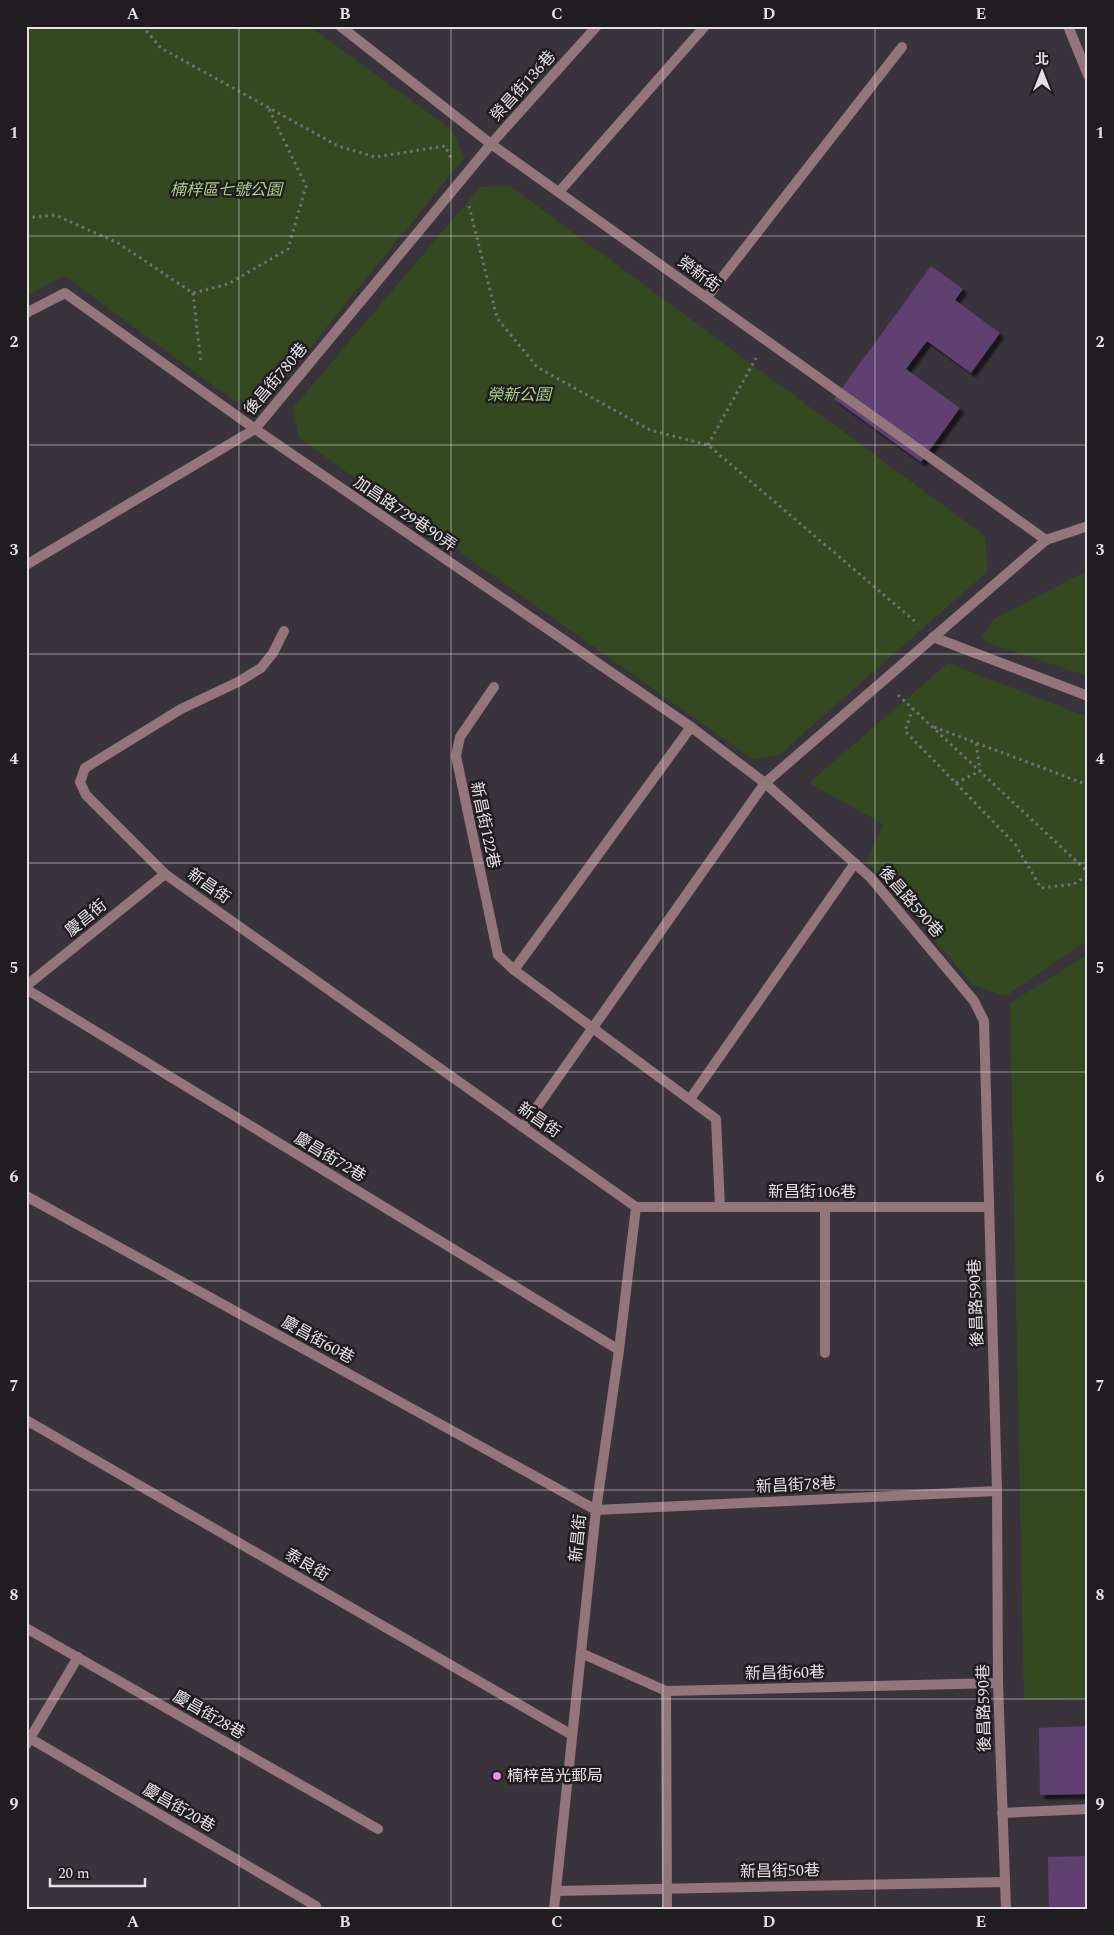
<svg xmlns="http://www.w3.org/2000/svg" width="1114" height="1935" viewBox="0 0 1114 1935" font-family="Spectral,'Noto Sans TC',serif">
<defs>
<filter id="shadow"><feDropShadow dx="4.5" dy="4.5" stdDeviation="1" flood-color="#0009"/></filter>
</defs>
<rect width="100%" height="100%" fill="#39343b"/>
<g fill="#34491f">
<polygon points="26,26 309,26 452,130 464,158 265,403 234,401 65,276 26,296"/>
<polygon points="510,186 985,536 988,571 779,755 752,759 299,438 293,408 480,187"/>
<polygon points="1088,572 1088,676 988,643 982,637 994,619 1079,575"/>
<polygon points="948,663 1088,717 1088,940 1006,996 973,985 867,861 883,824 809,783"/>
<polygon points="1088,954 1088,1699 1024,1700 1010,1003"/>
</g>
<g fill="#5f4071" filter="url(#shadow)">
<polygon points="931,266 963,289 955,300 1000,333 971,373 927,341 906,369 960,408 921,462 834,399"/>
<polygon points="1088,1726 1088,1794 1040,1795 1039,1728"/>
<polygon points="1088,1856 1088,1909 1049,1909 1048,1857"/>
</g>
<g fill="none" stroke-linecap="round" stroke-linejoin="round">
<g stroke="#747076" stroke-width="3" stroke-dasharray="2.5 4" stroke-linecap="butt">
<polyline points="142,26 161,48 338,146 375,157 445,146 451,158"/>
<polyline points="469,206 497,318 537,367 650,430 708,445 918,624"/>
<polyline points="26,218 55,215 118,243 193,293 228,284 288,249 306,186 268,107"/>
<polyline points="193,293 201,364"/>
<polyline points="708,445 756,358"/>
<polyline points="898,695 1088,872"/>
<polyline points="913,708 905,731 1015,844 1041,888 1074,884 1088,875"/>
<polyline points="934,727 1088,785"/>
<polyline points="956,783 980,771 976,743"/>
</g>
<g stroke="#93757b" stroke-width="10">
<polyline points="559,192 705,26"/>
<polyline points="707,297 902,47"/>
<polyline points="26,313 65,293 255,429 691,727 765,783 870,877 974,1001 984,1021 997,1491 998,1683 666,1691 581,1653"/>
<polyline points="26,565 255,429 491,144 597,26"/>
<polyline points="494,687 460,737 456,756 498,955 514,970 716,1119 720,1207"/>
<polyline points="514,970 691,727"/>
<polyline points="26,989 619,1350"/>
<polyline points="690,1099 855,863"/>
<polyline points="523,1127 765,783 1046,540"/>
<polyline points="26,1196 596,1510 997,1491"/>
<polyline points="636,1207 989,1207"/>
<polyline points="825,1207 825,1353"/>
<polyline points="26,1628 378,1829"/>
<polyline points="666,1691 667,1909"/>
<polyline points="26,1736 316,1906"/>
<polyline points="26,1745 78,1657"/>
<polyline points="556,1891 1005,1882"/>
</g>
<g stroke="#93757b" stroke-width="10">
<polyline points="340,26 491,144 1046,540 1088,526"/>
<polyline points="1068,26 1088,75"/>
<polyline points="284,631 273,653 261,668 238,682 181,709 85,768 80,782 86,795 165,874 636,1207 619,1350 596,1510 554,1909"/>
<polyline points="933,637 1088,696"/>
<polyline points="26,986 165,874"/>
<polyline points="26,1420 572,1735"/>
<polyline points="998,1683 1006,1909"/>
<polyline points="1002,1813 1088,1809"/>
</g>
</g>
<path fill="none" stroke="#e4e1e5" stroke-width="1" stroke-opacity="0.55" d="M239,26V1909M451,26V1909M663,26V1909M875,26V1909M26,236H1088M26,445H1088M26,654H1088M26,863H1088M26,1072H1088M26,1281H1088M26,1490H1088M26,1699H1088"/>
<circle fill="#fa87e7" stroke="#1f1d20" stroke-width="2" cx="497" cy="1776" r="5"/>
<g text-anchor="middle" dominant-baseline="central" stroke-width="5" stroke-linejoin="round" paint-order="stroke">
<g font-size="16" fill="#e4e1e5" stroke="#1f1d20">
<text transform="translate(523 86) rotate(-48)">榮昌街136巷</text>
<text transform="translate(699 274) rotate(36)">榮新街</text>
<text transform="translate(276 379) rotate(-50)">後昌街780巷</text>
<text transform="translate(405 514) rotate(34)">加昌路729巷90弄</text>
<text transform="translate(485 825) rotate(78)">新昌街122巷</text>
<text transform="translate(209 886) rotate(35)">新昌街</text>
<text transform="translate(911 902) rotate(49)">後昌路590巷</text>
<text transform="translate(86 918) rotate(-39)">慶昌街</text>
<text transform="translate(539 1120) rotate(35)">新昌街</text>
<text transform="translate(330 1157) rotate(31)">慶昌街72巷</text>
<text x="812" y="1192">新昌街106巷</text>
<text transform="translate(976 1303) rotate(-92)">後昌路590巷</text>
<text transform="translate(318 1340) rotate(29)">慶昌街60巷</text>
<text transform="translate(796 1485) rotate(-3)">新昌街78巷</text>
<text transform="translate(578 1538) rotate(-84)">新昌街</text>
<text transform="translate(307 1565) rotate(30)">泰良街</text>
<text transform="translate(785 1673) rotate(-1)">新昌街60巷</text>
<text transform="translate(984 1708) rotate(-91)">後昌路590巷</text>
<text transform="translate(209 1715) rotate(30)">慶昌街28巷</text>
<text transform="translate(179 1808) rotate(30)">慶昌街20巷</text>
<text transform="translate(780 1871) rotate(-1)">新昌街50巷</text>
</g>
<g font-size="16" font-style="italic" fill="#aad483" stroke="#1f1d20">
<text x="226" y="190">楠梓區七號公園</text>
<text x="519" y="395">榮新公園</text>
</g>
<g font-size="16" fill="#e4e1e5" stroke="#1f1d20" text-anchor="start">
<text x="507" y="1776">楠梓莒光郵局</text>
</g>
</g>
<rect width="1114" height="1935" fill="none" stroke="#1f1d20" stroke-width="55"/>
<g transform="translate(1042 72)" stroke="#1f1d20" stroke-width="4" paint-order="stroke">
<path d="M0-4L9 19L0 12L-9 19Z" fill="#e4e1e5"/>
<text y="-8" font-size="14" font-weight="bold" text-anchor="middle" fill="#e4e1e5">北</text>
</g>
<path d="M50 1878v8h95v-8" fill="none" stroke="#e4e1e5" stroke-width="2.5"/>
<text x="58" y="1878" font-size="15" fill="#e4e1e5" stroke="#1f1d20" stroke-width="4" paint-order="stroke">20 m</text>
<rect x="28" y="28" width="1058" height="1880" fill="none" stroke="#e4e1e5" stroke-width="2"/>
<g font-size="16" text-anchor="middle" font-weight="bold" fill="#e4e1e5">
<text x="133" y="19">A</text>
<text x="345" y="19">B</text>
<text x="557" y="19">C</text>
<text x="769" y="19">D</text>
<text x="981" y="19">E</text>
<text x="14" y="138">1</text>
<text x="1100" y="138">1</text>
<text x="14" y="347">2</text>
<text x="1100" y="347">2</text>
<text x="14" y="555">3</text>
<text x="1100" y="555">3</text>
<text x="14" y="764">4</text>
<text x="1100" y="764">4</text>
<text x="14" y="973">5</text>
<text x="1100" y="973">5</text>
<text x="14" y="1182">6</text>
<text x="1100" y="1182">6</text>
<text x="14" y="1391">7</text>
<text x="1100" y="1391">7</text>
<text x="14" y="1600">8</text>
<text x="1100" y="1600">8</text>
<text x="14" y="1809">9</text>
<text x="1100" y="1809">9</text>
<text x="133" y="1927">A</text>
<text x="345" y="1927">B</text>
<text x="557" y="1927">C</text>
<text x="769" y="1927">D</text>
<text x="981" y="1927">E</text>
</g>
</svg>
